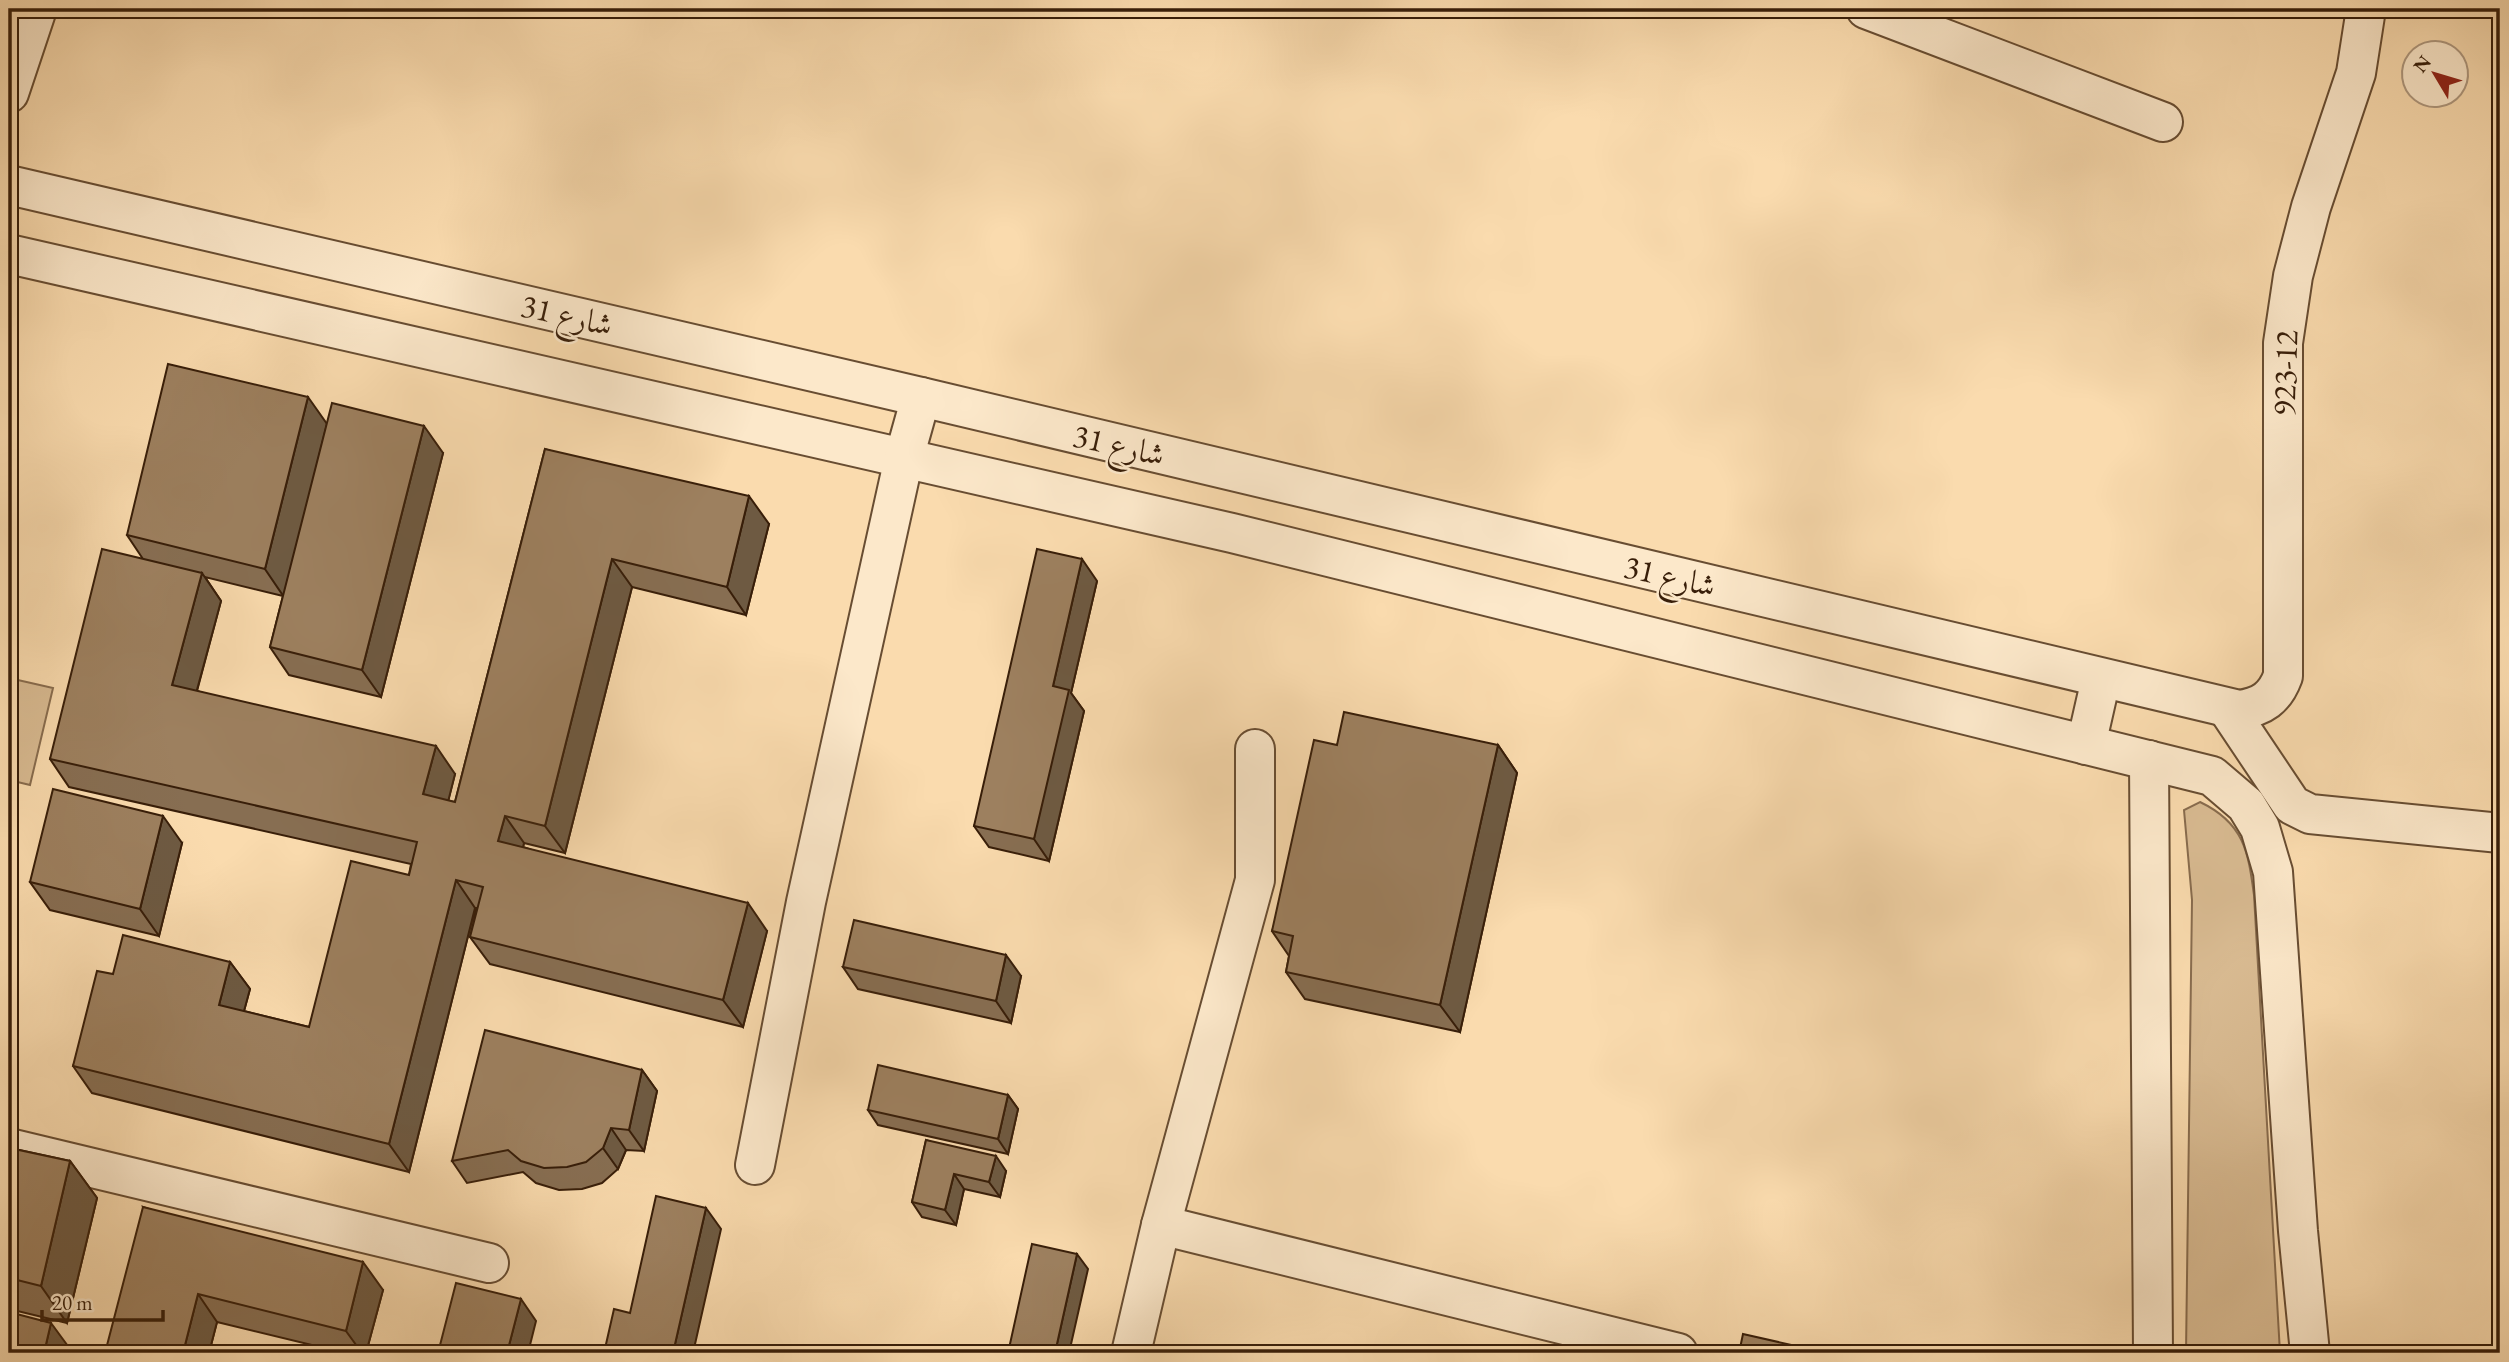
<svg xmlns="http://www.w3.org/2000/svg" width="2509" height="1362" viewBox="0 0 2509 1362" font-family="'EB Garamond',Amiri,serif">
<rect width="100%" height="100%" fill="#fadbae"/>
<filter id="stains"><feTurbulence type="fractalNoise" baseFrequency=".00286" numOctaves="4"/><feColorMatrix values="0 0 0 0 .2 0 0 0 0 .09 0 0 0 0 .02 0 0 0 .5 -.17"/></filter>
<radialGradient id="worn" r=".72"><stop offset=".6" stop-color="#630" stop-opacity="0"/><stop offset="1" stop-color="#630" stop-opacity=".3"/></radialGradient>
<g fill="#d9bb92" stroke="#886c4e" stroke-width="2">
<polygon points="9,678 53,688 30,785 9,780"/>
<path d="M2200,802C2244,823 2248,851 2254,895L2280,1353H2186L2192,900L2184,810Z"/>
</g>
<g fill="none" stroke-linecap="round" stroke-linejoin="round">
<g stroke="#684d32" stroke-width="42">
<g id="minor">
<polyline points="1866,9 2163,122"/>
<polyline points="9,93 37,9"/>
<path d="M9,185L921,397L2239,710C2262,707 2275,698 2283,676V343L2293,276L2311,207L2356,73L2366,9"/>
<polyline points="9,254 1232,533 2212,776 2246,805 2260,828 2273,872 2298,1231 2310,1353"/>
<polyline points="2227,708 2292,805 2310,814 2500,833"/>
<polyline points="2086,745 2101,679"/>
<polyline points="1255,749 1255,880 1161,1225 1678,1353"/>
<polyline points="2149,760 2153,1353"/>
<polyline points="9,1148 489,1263"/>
<polyline points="755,1165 806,902 904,458 921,397"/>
<polyline points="1131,1353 1161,1225"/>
</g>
</g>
<use href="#minor" stroke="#fce8ca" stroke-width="38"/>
</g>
<g fill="#876e52" stroke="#381e09" stroke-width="2">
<polygon points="326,423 443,453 381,697 289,675 270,647 283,596 205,577 221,601 197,691 455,774 448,801 455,802 545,449 769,524 746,615 632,587 565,853 524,843 523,847 767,931 743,1027 490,964 470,937 477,908 475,908 409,1172 92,1093 73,1066 113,974 230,962 250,989 244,1011 309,1027 409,875 411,864 69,787 50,759 143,559 127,535"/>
<polygon points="1097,581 1071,693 1084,711 1049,861 989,847 974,826"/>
<polygon points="1337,745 1498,745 1517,773 1460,1032 1305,999 1286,972 1289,956 1272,931"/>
<polygon points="182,843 159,936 50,910 30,882"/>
<polygon points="843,967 1021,976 1011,1023 858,989"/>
<polygon points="642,1070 657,1091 644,1151 626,1150 618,1169 602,1183 582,1189 559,1190 536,1183 523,1172 467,1183 452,1161"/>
<polygon points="1008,1095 1018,1109 1008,1154 878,1125 868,1110"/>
<polygon points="926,1140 1006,1171 1000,1197 964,1189 956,1225 922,1217 912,1202"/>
<polygon points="9,1146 10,1148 70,1161 97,1198 67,1323 9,1309"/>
<polygon points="143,1207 383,1290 366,1353 345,1353 217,1322 209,1353"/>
</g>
<g fill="#6e5a42" stroke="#381e09" stroke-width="2">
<polygon points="308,397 327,424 284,597 265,569"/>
<polygon points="424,426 443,453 381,697 362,670"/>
<polygon points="749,496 769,524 746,615 727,587"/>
<polygon points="612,559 632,587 565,853 545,826"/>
<polygon points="1082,559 1097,581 1071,693 1084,711 1049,861 1034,839 1053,686"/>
<polygon points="202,573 221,601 191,712 172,685"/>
<polygon points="1498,745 1517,773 1460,1032 1440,1005"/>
<polygon points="436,746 455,774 443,822 423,794"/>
<polygon points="163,816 182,843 159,936 140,909"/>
<polygon points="505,816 524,843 518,869 498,841"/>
<polygon points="456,880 475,908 409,1172 389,1144"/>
<polygon points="748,903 767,931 743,1027 723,1000"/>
<polygon points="1006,955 1021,976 1011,1023 996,1001"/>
<polygon points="230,962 250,989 238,1033 219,1005"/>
<polygon points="642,1070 657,1091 644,1151 629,1130"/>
<polygon points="1008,1095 1018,1109 1008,1154 998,1139"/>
<polygon points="611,1128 626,1150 618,1169 603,1148"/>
<polygon points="996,1156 1006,1171 1000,1197 989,1182"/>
<polygon points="70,1161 97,1198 67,1323 41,1286"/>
<polygon points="954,1174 964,1189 956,1225 945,1210"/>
<polygon points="706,1208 721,1229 693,1353 673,1353"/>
<polygon points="1077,1254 1088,1269 1069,1353 1055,1353"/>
<polygon points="363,1262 383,1290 366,1353 362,1353 346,1331"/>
<polygon points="198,1294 217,1322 209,1353 183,1353"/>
<polygon points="521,1299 536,1321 528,1353 507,1353"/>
<polygon points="51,1323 73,1353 44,1353"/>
</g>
<g fill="#9d805f" stroke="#381e09" stroke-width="2">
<polygon points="168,364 308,397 265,569 127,535"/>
<polygon points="332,403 424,426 362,670 270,647"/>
<polygon points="545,449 749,496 727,587 612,559 545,826 505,816 498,841 748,903 723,1000 470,937 483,887 456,880 389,1144 73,1066 97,971 113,974 123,935 230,962 219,1005 309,1027 351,861 409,875 417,842 50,759 102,549 202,573 172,685 436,746 423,794 455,802"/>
<polygon points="1037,549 1082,559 1053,686 1069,690 1034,839 974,826"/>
<polygon points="1344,712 1498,745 1440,1005 1286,972 1293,936 1272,931 1314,740 1337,745"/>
<polygon points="53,789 163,816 140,909 30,882"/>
<polygon points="854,920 1006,955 996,1001 843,967"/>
<polygon points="485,1030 642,1070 629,1130 611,1128 603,1148 586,1162 567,1167 544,1168 521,1161 508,1150 452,1161"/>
<polygon points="878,1065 1008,1095 998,1139 868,1110"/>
<polygon points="926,1140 996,1156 989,1182 954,1174 945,1210 912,1202"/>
<polygon points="9,1146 10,1148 70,1161 41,1286 9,1278"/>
<polygon points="656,1196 706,1208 673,1353 604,1353 614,1309 630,1313"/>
<polygon points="143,1207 363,1262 346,1331 198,1294 183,1353 105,1353"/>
<polygon points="1032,1244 1077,1254 1055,1353 1008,1353"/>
<polygon points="456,1283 521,1299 507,1353 438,1353"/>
<polygon points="9,1312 51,1323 44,1353 9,1353"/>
<polygon points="1743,1334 1805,1348 1804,1353 1739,1353"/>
</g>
<g text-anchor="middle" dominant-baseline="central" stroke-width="5" stroke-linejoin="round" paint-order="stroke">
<g font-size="32" fill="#381e09" stroke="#fce8ca">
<text transform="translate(567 315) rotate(13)">شارع 31</text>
<text transform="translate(2285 373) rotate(-88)">923-12</text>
<text transform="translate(1119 445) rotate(13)">شارع 31</text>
<text transform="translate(1670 576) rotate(13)">شارع 31</text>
</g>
</g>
<rect width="2509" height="1362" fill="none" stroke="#fadbae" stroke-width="35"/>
<rect x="10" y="10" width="2488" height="1341" fill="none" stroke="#381e09" stroke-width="3.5"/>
<rect x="18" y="18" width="2474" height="1327" fill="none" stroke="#381e09" stroke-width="2"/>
<g transform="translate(2435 74) rotate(308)"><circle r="33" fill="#fce8ca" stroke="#ae977d" stroke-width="2"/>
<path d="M0-5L12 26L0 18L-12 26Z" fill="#8f2418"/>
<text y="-10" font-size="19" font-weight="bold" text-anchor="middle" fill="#381e09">N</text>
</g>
<path d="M42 1310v10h121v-10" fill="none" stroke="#381e09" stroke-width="3.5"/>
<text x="52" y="1310" font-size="21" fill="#381e09" stroke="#fce8ca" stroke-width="5" paint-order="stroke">20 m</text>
<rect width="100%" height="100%" filter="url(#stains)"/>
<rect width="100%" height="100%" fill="url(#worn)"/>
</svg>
